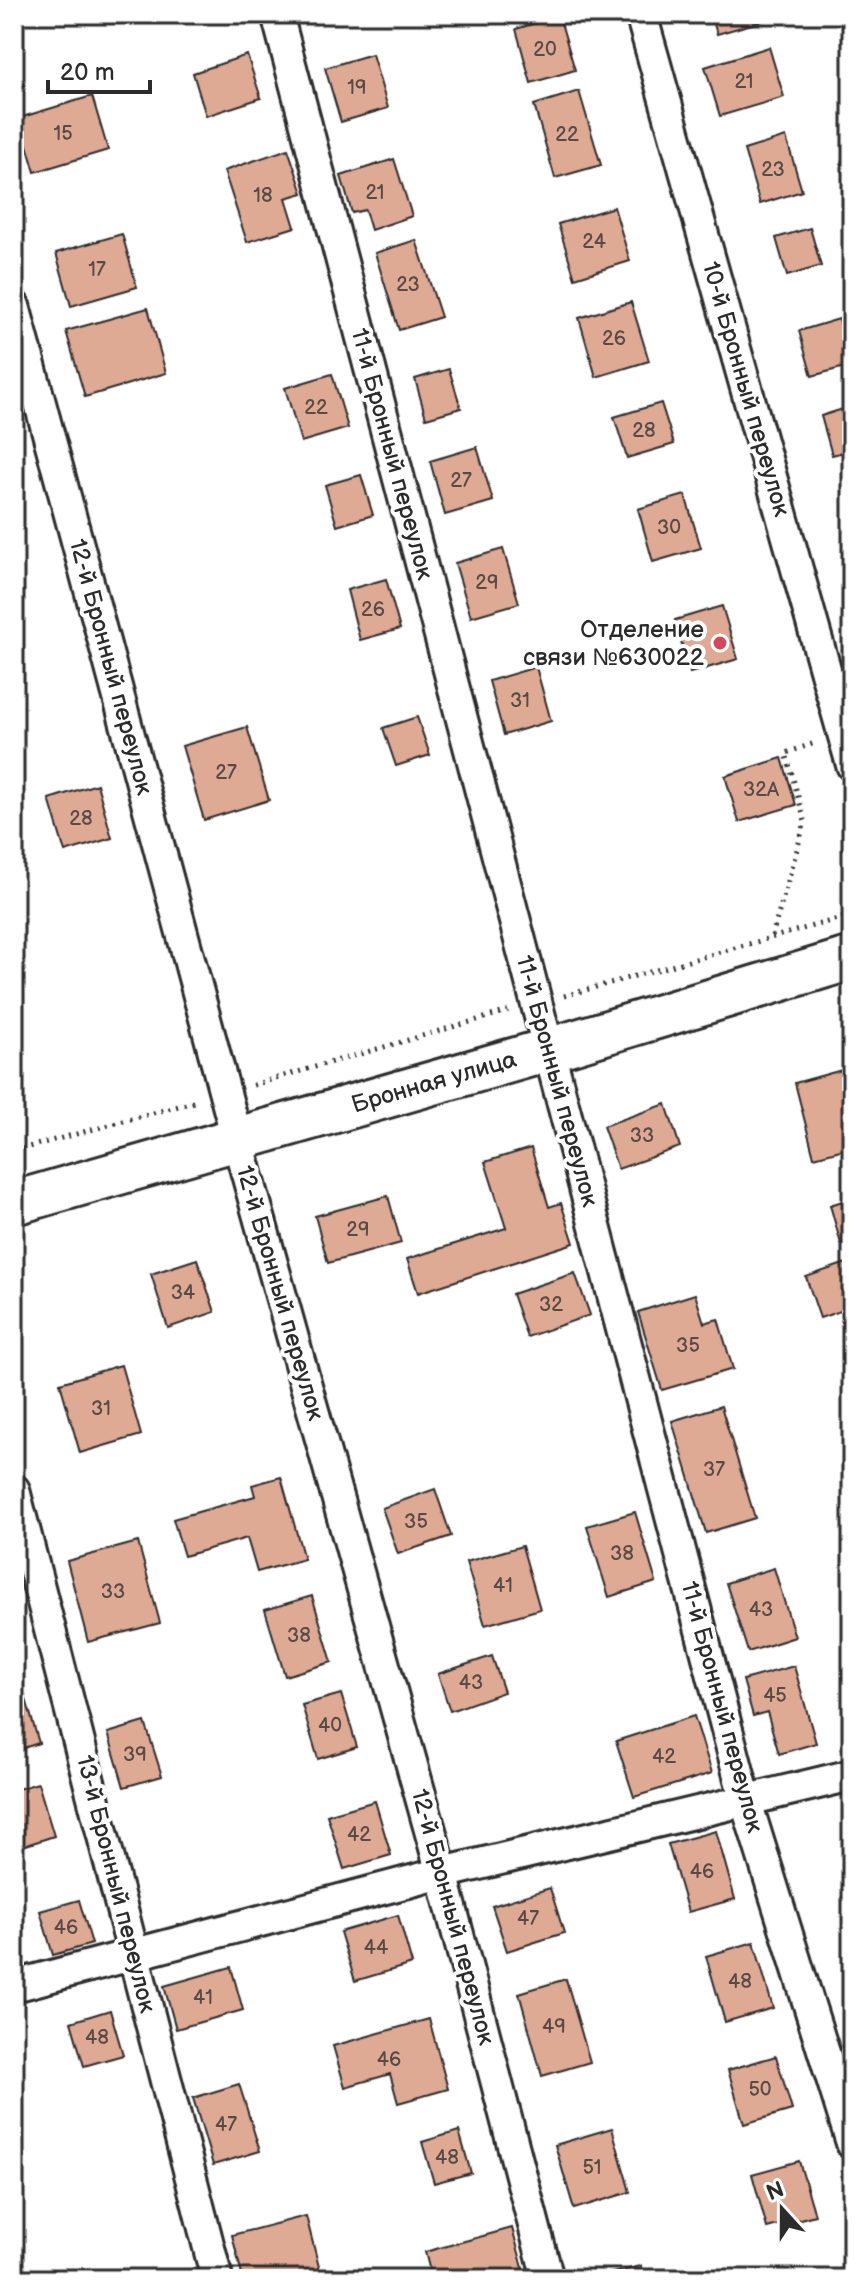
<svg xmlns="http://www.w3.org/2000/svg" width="866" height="2293" viewBox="0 0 866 2293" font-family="'Balsamiq Sans',sans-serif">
<rect width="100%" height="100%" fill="#fff"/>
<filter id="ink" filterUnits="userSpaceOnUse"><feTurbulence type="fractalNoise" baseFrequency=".0125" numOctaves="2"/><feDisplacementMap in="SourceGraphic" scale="16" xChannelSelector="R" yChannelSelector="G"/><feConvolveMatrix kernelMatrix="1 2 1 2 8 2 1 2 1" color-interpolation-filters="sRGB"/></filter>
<g filter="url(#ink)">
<g fill="#dfaa94" stroke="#2b2b2b" stroke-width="2">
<polygon points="711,14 779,14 780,16 717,34"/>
<polygon points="559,16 575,70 531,83 516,29"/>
<polygon points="769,47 784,97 720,116 705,67"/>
<polygon points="372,54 388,108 341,122 325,68"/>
<polygon points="247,55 261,98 206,116 193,73"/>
<polygon points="579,91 601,165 555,178 534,105"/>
<polygon points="92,96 108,150 35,172 19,118"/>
<polygon points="786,137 802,191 760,204 744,150"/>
<polygon points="288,149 303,193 286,198 295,227 247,242 224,171"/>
<polygon points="394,159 412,216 371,230 365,210 352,213 341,176"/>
<polygon points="614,207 630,261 575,278 558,224"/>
<polygon points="810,228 821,266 787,276 776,238"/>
<polygon points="122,234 137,287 71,306 56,253"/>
<polygon points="416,240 441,317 399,330 375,253"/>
<polygon points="631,302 649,361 596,377 579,318"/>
<polygon points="148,308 166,373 85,397 66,331"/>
<polygon points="839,319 852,365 812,376 799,331"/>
<polygon points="449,369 461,408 426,418 415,379"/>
<polygon points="332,374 348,428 301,442 285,388"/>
<polygon points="661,403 674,444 627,458 614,417"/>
<polygon points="852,406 852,450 832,455 821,416"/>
<polygon points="477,447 493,501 445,515 430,461"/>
<polygon points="361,475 373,515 337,526 325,485"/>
<polygon points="685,495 701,548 653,562 638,509"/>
<polygon points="503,549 519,603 471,617 455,563"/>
<polygon points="386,579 400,629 360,640 347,590"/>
<polygon points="722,606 738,659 690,673 675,620"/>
<polygon points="536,667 551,721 504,735 489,681"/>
<polygon points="417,717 430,755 396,766 383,728"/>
<polygon points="247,727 269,800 204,820 182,746"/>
<polygon points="782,758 796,805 739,822 725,776"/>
<polygon points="97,784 112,838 65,852 49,799"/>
<polygon points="842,1070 852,1108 852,1147 814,1157 795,1083"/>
<polygon points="666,1104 680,1147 618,1169 603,1126"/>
<polygon points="531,1148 549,1207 561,1203 574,1243 418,1293 407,1259 506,1228 485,1162"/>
<polygon points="388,1196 401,1243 328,1263 315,1216"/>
<polygon points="852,1198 852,1241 841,1244 830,1205"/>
<polygon points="197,1259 215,1312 168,1328 151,1274"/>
<polygon points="852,1261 852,1307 820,1318 806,1277"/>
<polygon points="575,1273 590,1315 527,1337 512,1294"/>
<polygon points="695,1294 704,1323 718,1319 733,1369 662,1390 638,1312"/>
<polygon points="121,1365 141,1435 80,1453 60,1383"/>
<polygon points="721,1406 755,1518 706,1533 672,1421"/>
<polygon points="281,1477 304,1559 257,1572 247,1538 184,1556 173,1519 255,1496 252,1485"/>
<polygon points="435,1489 451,1536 398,1554 382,1508"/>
<polygon points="635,1512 656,1582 609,1597 587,1526"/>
<polygon points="138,1542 160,1623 88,1642 67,1561"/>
<polygon points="522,1546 540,1609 485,1625 466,1562"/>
<polygon points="774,1568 795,1637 748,1652 726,1583"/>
<polygon points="312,1596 332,1662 285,1676 265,1610"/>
<polygon points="492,1656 504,1692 450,1711 438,1674"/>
<polygon points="794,1666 816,1743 779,1754 767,1712 753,1716 743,1680"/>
<polygon points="23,1689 39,1743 14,1751 14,1692"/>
<polygon points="341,1694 357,1747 318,1759 302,1705"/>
<polygon points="694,1716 712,1773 634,1797 616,1741"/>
<polygon points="145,1722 162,1776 124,1787 108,1733"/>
<polygon points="38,1783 54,1836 20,1847 14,1829 14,1790"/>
<polygon points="375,1801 391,1855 344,1869 327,1815"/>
<polygon points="716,1831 735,1899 688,1912 668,1844"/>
<polygon points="550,1888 564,1933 507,1951 492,1906"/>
<polygon points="79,1900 92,1944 53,1955 40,1911"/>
<polygon points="398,1915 412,1964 355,1981 340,1932"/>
<polygon points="754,1942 773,2008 725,2022 706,1956"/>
<polygon points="231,1967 243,2010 176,2029 164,1986"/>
<polygon points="566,1979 590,2062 542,2076 519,1993"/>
<polygon points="110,2010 123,2055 84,2066 71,2022"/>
<polygon points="429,2019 448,2089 398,2103 390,2074 345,2087 333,2046"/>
<polygon points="776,2056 792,2110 744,2124 728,2070"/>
<polygon points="239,2084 260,2151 213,2165 193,2098"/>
<polygon points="612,2128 630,2192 574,2209 555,2145"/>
<polygon points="459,2131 471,2173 434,2183 422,2142"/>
<polygon points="799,2161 815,2215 767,2228 752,2174"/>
<polygon points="306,2216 320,2271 288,2279 243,2279 232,2235"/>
<polygon points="512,2228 524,2271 499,2279 432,2279 425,2252"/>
<polygon points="641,2266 644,2279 588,2279"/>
</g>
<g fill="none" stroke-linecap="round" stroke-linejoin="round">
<g stroke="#2b2b2b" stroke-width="36">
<g id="street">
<polyline points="277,14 746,1802 852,2143"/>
<polyline points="641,14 852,765"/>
<polyline points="14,306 237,1138 442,1873 548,2279"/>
<polyline points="14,1490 217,2279"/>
<polyline points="14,1986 442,1873 852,1775"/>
</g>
</g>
<g stroke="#2b2b2b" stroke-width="48">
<polyline id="secondary" points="14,1203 548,1050 852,958"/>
</g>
<g stroke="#2b2b2b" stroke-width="5" stroke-dasharray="2 6" stroke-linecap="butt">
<polyline points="772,936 805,822 786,753 815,743"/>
<polyline points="564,996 852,915"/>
<polyline points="253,1085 508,1011"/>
<polyline points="14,1151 197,1101"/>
</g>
<use href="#street" stroke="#fff" stroke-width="30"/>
<use href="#secondary" stroke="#fff" stroke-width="42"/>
</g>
</g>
<circle fill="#d1495b" stroke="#fff" stroke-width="3" cx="720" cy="643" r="8"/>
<g text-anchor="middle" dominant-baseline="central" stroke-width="8" stroke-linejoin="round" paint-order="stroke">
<g font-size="20" fill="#584b45">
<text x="545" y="50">20</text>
<text x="744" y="82">21</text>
<text x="357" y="88">19</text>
<text x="63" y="134">15</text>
<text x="567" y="135">22</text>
<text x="773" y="170">23</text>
<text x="375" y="193">21</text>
<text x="263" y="196">18</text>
<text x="594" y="242">24</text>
<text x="97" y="270">17</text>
<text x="408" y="285">23</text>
<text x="614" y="339">26</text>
<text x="316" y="408">22</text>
<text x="644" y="431">28</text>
<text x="461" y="481">27</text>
<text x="669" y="528">30</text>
<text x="487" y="583">29</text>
<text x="373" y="610">26</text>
<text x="520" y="701">31</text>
<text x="226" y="773">27</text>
<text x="761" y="790">32А</text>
<text x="81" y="819">28</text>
<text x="642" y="1136">33</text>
<text x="358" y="1230">29</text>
<text x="183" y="1293">34</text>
<text x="551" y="1305">32</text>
<text x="688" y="1346">35</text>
<text x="101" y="1409">31</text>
<text x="714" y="1470">37</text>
<text x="416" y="1522">35</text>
<text x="622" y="1554">38</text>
<text x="503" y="1586">41</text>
<text x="113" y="1592">33</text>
<text x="761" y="1610">43</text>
<text x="299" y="1636">38</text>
<text x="471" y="1683">43</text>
<text x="775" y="1696">45</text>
<text x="330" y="1726">40</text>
<text x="135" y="1755">39</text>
<text x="664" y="1757">42</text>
<text x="359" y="1835">42</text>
<text x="702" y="1872">46</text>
<text x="528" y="1919">47</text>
<text x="66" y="1928">46</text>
<text x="376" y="1948">44</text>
<text x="740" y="1982">48</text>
<text x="203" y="1998">41</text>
<text x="554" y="2027">49</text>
<text x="97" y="2038">48</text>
<text x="389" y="2060">46</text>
<text x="760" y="2090">50</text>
<text x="226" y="2125">47</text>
<text x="447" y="2158">48</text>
<text x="592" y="2168">51</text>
</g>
<g font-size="24" fill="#2b2b2b" stroke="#fff">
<text transform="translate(746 389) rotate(74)">10-й Бронный переулок</text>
<text transform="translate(392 454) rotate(75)">11-й Бронный переулок</text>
<text transform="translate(111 667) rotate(75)">12-й Бронный переулок</text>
<text transform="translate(557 1081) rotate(75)">11-й Бронный переулок</text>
<text transform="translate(434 1082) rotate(-16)">Бронная улица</text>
<text transform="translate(280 1293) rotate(74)">12-й Бронный переулок</text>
<text transform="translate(722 1707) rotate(75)">11-й Бронный переулок</text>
<text transform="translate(116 1884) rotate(76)">13-й Бронный переулок</text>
<text transform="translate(453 1917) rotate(75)">12-й Бронный переулок</text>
</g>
<g font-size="24" fill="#2b2b2b" stroke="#fff" text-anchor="end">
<text x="704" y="629">Отделение<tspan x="704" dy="28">связи №630022</tspan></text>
</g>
</g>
<rect width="866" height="2293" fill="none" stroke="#fff" stroke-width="48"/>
<rect x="24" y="24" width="818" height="2245" fill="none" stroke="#2b2b2b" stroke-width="3" filter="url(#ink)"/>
<g transform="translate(782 2209) rotate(339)" stroke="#ffffff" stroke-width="6" paint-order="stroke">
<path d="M0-6L14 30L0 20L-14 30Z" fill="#2b2b2b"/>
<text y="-12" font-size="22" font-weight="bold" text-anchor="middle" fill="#2b2b2b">N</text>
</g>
<path d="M48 80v12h102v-12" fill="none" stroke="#2b2b2b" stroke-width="4"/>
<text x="60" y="80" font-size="24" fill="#2b2b2b" stroke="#ffffff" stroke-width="6" paint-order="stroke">20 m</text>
</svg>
